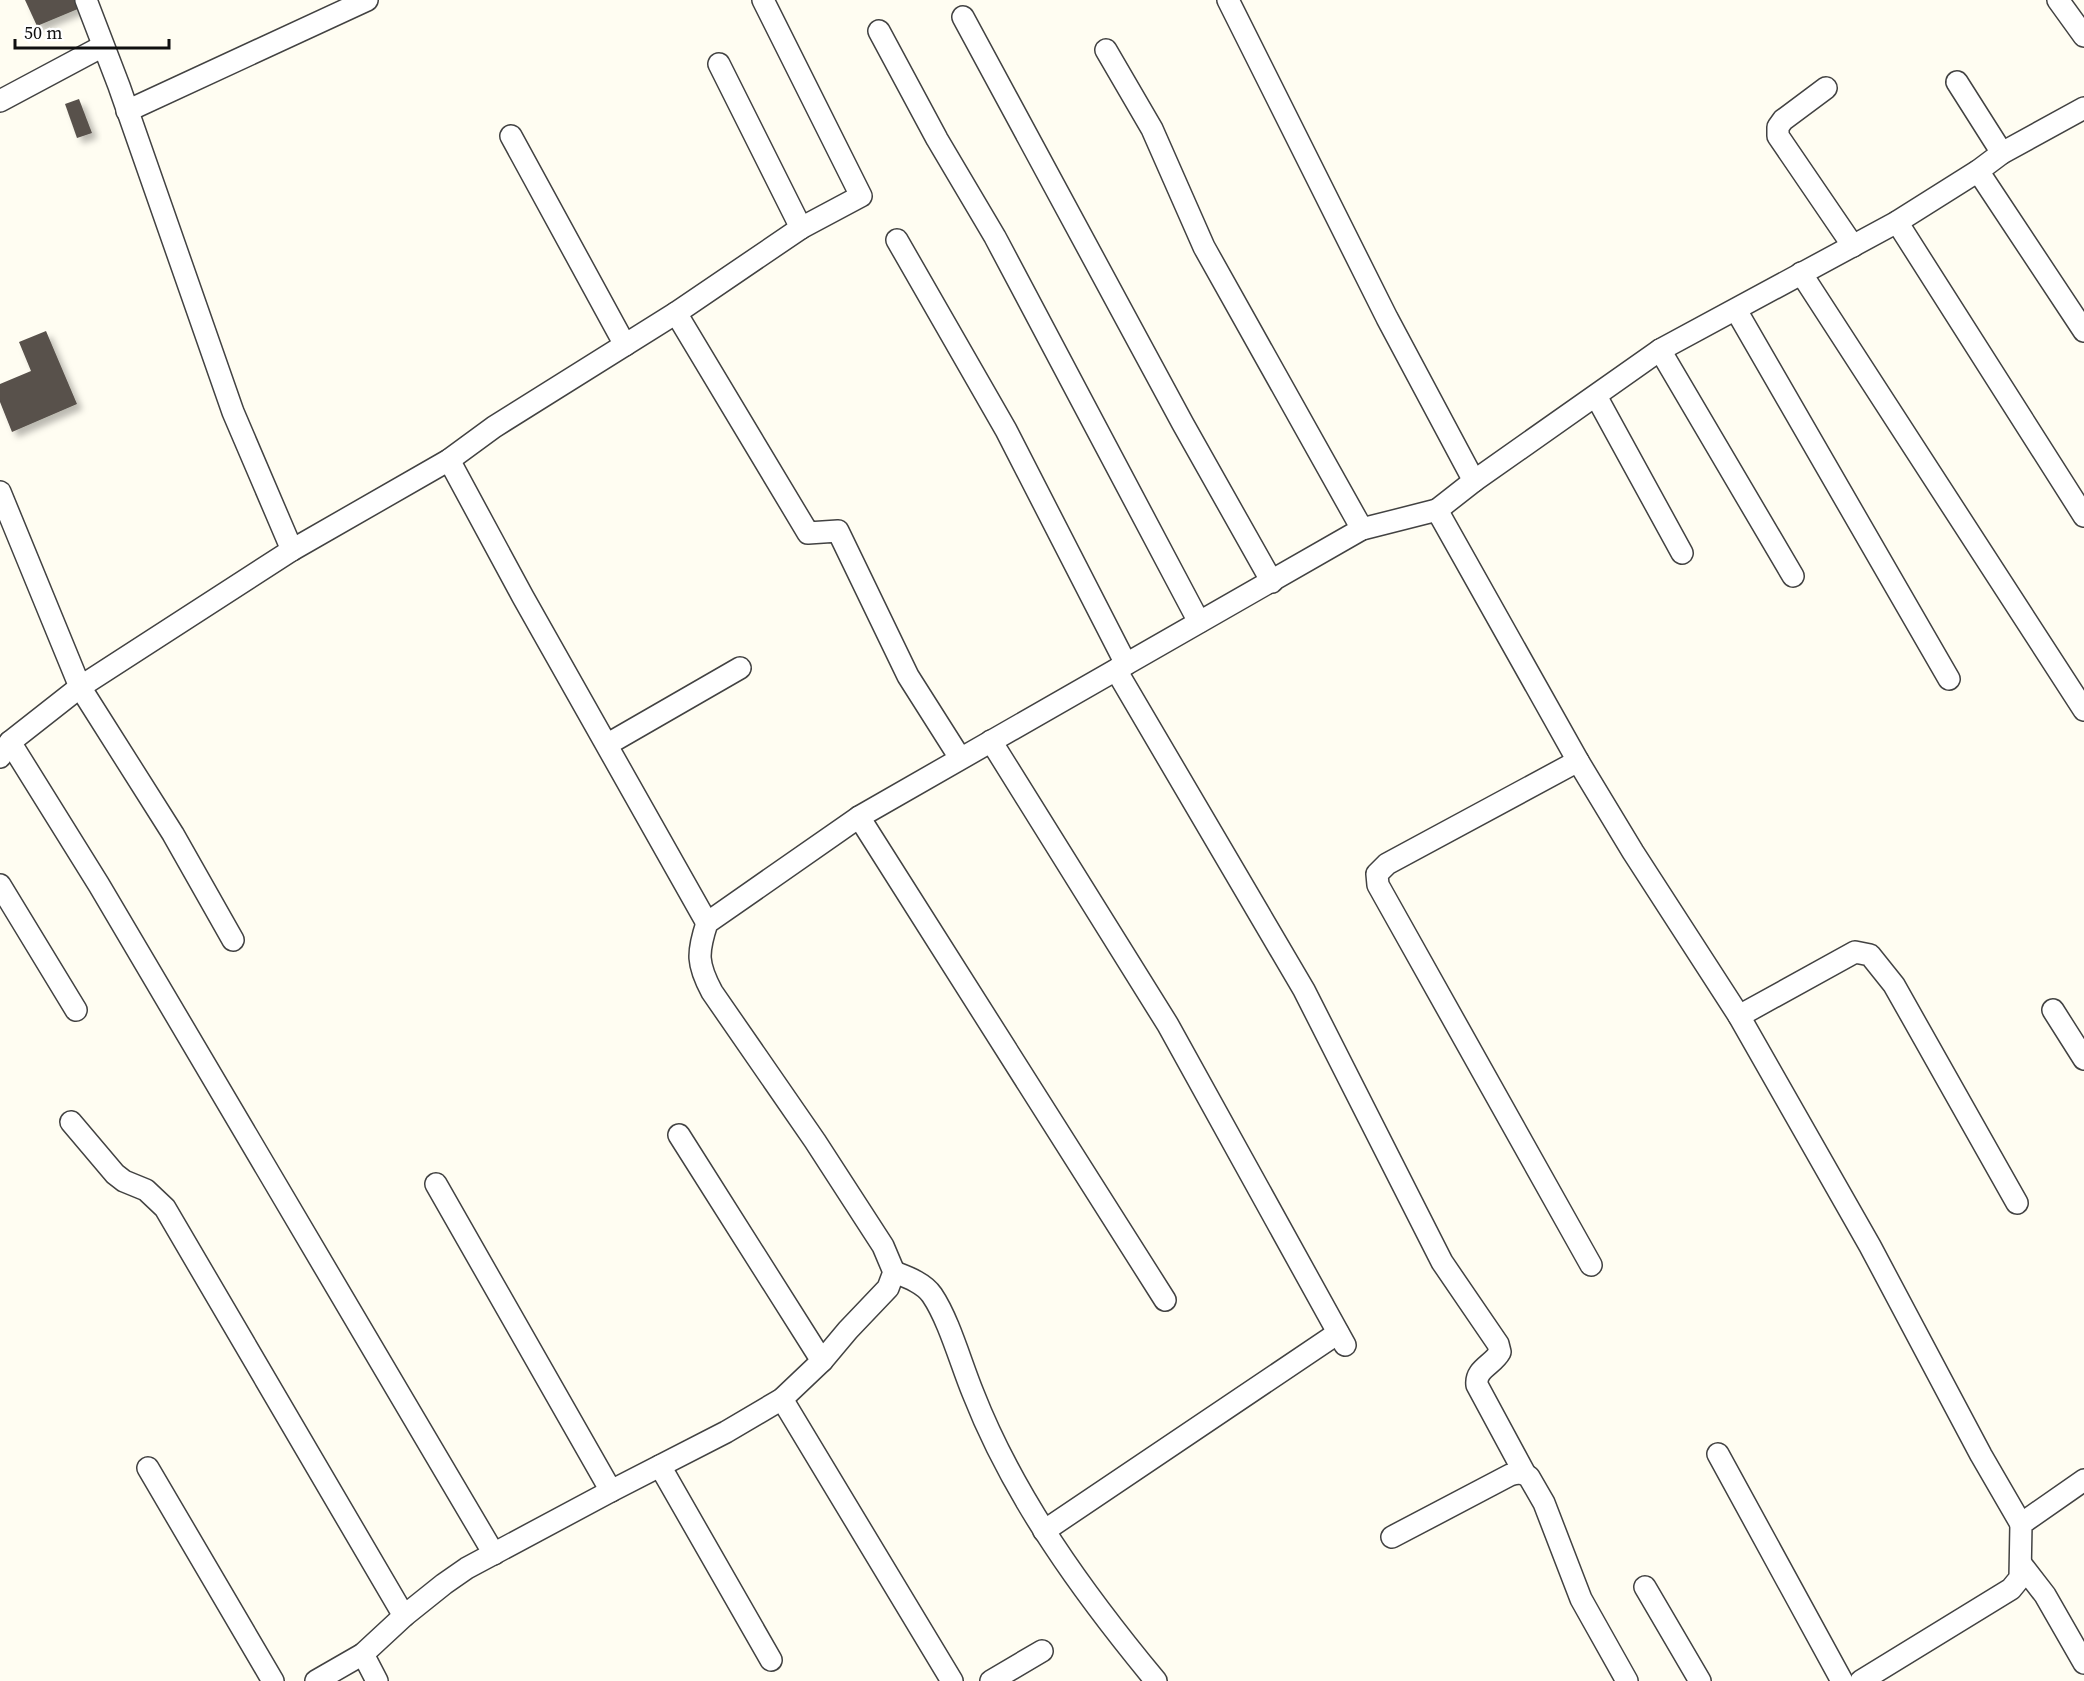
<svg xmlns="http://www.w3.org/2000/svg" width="2084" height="1681" viewBox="0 0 2084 1681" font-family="'Source Serif 4',serif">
<defs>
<filter id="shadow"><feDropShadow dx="5.5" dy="5.5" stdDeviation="3" flood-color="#0004"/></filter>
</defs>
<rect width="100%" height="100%" fill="#fffdf2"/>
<g fill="#58514b" filter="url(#shadow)">
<polygon points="25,0 83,0 85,6 37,26"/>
<polygon points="79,99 92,133 77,138 65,104"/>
<polygon points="46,331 77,404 12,432 0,402 0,384 31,371 19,342"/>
</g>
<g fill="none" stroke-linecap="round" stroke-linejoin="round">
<g stroke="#424242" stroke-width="24">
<g id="minor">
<polyline points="86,0 119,86 233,412 292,550"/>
<polyline points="763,0 861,196 801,228 676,313 808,533 838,531 908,676 960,758"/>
<polyline points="1228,0 1387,318 1474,481"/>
<polyline points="2058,0 2084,36"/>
<polyline points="963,17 1183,424 1272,582"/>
<polyline points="879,31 937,139 995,237 1199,622"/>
<polyline points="1106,50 1152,129 1204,247 1362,529"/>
<polyline points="719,64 801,228"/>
<polyline points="1957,82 2002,153"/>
<polyline points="1826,88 1783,120 1778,127 1778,136 1853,246"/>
<polyline points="0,101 103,46"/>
<polyline points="127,111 367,0"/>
<polyline points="511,136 625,345"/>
<polyline points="1978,171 2084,331"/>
<polyline points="1897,222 2084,516"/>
<polyline points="897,240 1006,430 1126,664"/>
<polyline points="1801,273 2084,710"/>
<polyline points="1736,310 1949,679"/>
<polyline points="1660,350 1793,576"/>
<polyline points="1596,396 1682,553"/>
<polyline points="449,460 523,597 707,923"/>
<polyline points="0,492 80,687 173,834 233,940"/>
<polyline points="1437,510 1474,481 1660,350 1897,222 1978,171 2002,153 2084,108"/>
<path d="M1116,670L1304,990L1442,1262L1498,1344L1500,1352C1493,1365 1475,1369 1477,1385L1525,1474"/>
<polyline points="991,741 1168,1025 1345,1345"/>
<polyline points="10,742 99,885 494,1554"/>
<polyline points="608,744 740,668"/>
<polyline points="0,757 10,742 80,687 292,550 449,460 494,427 676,313"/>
<polyline points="1578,761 1387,864 1377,874 1378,885 1591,1265"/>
<polyline points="859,817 1165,1300"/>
<polyline points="0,885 76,1010"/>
<polyline points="2053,1010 2084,1059"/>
<polyline points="1739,1016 1855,952 1870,955 1894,985 2017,1203"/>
<polyline points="71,1122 115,1174 124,1181 146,1190 165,1208 404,1616"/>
<polyline points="679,1135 822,1361"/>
<polyline points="436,1184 611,1491"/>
<path d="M894,1272C907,1277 924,1283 932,1295C949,1320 961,1364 973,1393C1014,1498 1084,1594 1156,1681"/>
<polyline points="782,1399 952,1681"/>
<polyline points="1718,1454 1842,1681"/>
<polyline points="660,1466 771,1660"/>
<polyline points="148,1468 273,1681"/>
<polyline points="1044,1531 1338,1333"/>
<path d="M1392,1537L1510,1475C1517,1473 1522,1472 1529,1477L1544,1503L1581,1599L1627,1681"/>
<polyline points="2021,1564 2045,1595 2084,1663"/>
<polyline points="1645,1587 1700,1681"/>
<polyline points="363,1654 377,1681"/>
<path d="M316,1681L363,1654L404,1616L444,1584L467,1568L611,1491L726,1432L782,1399L822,1361L848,1330L888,1288L894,1272L883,1246L815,1141L712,992C697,964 697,953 707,923L859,817L1362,529L1437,510L1578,761L1633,852L1739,1016L1870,1246L1981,1455L2021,1524"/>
<polyline points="991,1681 1042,1651"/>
<polyline points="1861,1681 2011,1589 2020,1578 2021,1524 2084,1480"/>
</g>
</g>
<use href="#minor" stroke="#fff" stroke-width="21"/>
</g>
<path d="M15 39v9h154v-9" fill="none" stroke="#0f0f0f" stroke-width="3"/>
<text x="24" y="39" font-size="18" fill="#0f0f0f" stroke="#ffffff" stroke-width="4.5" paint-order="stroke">50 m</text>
</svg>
